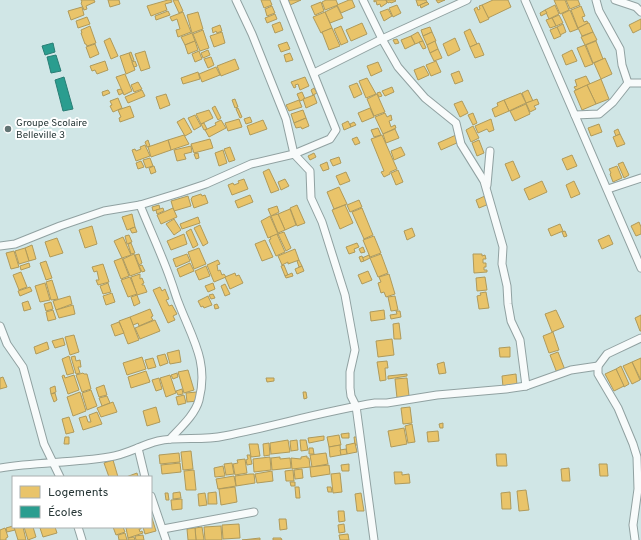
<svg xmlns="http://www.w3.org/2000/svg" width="641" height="540" viewBox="0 0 641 540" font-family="Overpass,sans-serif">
<rect width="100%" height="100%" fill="#d0e6e6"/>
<g fill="#e9c46a" stroke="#af9a5b">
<polygon points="81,0 94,0 95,2 86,6 87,9 84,10 81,3 82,2"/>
<polygon points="108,0 119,0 120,4 110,7"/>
<polygon points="168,0 171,0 172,2 165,4 167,10 151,16 147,6"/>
<polygon points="173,0 178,0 183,11 179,13"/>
<polygon points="261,0 270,0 272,5 264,8"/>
<polygon points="288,0 301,0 290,5"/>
<polygon points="326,0 336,0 338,5 325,10 322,2"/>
<polygon points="349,0 352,0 355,7 341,13 337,5"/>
<polygon points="374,0 386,0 387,3 381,7 380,4 377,5 376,1 374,2"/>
<polygon points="386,0 395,0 396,1 391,3 390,2 388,3"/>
<polygon points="416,0 426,0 427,2 418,6"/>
<polygon points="436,0 445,0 438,3"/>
<polygon points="493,0 508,0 511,7 488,18 482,5"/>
<polygon points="554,0 565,0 569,10 560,14"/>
<polygon points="566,0 578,0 580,5 570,9"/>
<polygon points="321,2 324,11 315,15 311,6"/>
<polygon points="427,2 429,4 421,8 420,5"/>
<polygon points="397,5 401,13 393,17 389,8"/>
<polygon points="482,5 489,19 480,23 474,9 477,7 478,10 480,9 479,6"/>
<polygon points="555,5 559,14 549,19 545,10"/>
<polygon points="272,6 275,13 267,16 265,9"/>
<polygon points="337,6 343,18 330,23 325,12"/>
<polygon points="581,6 585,16 582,17 584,22 587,21 588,23 578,28 571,10"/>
<polygon points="82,7 84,15 71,20 68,11"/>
<polygon points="388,9 392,16 384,21 380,12"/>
<polygon points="545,10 547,13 541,16 540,13"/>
<polygon points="570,10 578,29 570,32 562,14"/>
<polygon points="168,11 170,15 156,20 155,16"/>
<polygon points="183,12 191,32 178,37 176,30 180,29 177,19 172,21 170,17"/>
<polygon points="198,12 203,29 192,33 187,15"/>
<polygon points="325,12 332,28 321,33 313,17"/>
<polygon points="275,14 277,19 267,23 265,18"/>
<polygon points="559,15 563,23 556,26 552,18"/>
<polygon points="87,17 90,24 78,28 76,21"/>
<polygon points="552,18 556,26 550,28 546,20"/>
<polygon points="641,19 641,29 633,33 629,25"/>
<polygon points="280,22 283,30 275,33 272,25"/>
<polygon points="362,23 367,34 351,41 346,30"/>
<polygon points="588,23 589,23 593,32 582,36 578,28"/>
<polygon points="563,24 566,32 560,35 557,27"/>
<polygon points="220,25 222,31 217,33 216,31 213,33 212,28"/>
<polygon points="90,26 96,43 87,46 86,44 85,44 81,33 82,33 81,30"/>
<polygon points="341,26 348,42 341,45 334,29"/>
<polygon points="430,27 432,32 423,36 421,30"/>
<polygon points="557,27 561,36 554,39 550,30"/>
<polygon points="332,28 340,46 329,50 322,32"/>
<polygon points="470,29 477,44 470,47 464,32"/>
<polygon points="203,30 209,48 200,51 193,34"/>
<polygon points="222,32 225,43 214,47 210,36"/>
<polygon points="418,32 423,41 415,44 411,36"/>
<polygon points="432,32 436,41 427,45 423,36"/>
<polygon points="593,32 597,40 585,45 581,37"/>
<polygon points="192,33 195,41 185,45 181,37"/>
<polygon points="411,36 415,44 405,49 401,40"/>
<polygon points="110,38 118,56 111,59 104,41"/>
<polygon points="455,38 460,50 448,56 443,44"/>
<polygon points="397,39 399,43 395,44 393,40"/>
<polygon points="195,41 198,50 188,54 185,45"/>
<polygon points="423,41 426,48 423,49 419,42"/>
<polygon points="435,41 438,49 430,53 427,45"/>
<polygon points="596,41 603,59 593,63 586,45"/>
<polygon points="287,42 290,49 281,52 278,45"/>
<polygon points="479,43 484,55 475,58 470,47"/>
<polygon points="95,44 99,54 90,58 86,47"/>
<polygon points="585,45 593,64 585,67 577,48"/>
<polygon points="438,49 442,58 434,61 430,53"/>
<polygon points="208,50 210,55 203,58 201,53"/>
<polygon points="572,50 577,61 566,65 562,55"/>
<polygon points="145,51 150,68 141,71 135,54"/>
<polygon points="199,51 202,59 195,62 192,54"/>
<polygon points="131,52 134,60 132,61 129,53"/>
<polygon points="129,53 135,70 126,74 120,56"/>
<polygon points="290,53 293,60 286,62 284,55"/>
<polygon points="211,57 214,65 208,68 204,59"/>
<polygon points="605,58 612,74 601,79 594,63"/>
<polygon points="235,59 239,69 221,76 217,66"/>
<polygon points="105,61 108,70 97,74 95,70 92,71 90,66"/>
<polygon points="135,61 137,66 134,67 132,62"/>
<polygon points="436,61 441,72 431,76 426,65"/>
<polygon points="378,62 382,71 371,76 367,66"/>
<polygon points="424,66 429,75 418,80 414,70"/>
<polygon points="216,67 220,75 202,82 199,74"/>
<polygon points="459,71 463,81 455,84 451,74"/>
<polygon points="198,72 200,79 183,84 181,78"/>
<polygon points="125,74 132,91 124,95 116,77"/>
<polygon points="586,76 590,84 576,90 574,87 577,86 575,80"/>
<polygon points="305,77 309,86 300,90 298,84 295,85 296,87 294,88 291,82"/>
<polygon points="367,78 376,94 366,98 359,81"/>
<polygon points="601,79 609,99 596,104 587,85"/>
<polygon points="138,82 142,89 134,92 131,85"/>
<polygon points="357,83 362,94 354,98 349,86"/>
<polygon points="587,85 596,104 582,110 574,91"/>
<polygon points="392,87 394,92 385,96 382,91"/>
<polygon points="314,88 317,93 313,95 311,90"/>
<polygon points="121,89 123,93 119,95 117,90"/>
<polygon points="108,90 110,93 103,96 102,92"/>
<polygon points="142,90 145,96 128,103 125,97"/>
<polygon points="528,90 533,101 526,103 522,93"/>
<polygon points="302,92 305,99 300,101 297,94"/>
<polygon points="380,92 382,96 379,97 377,93"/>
<polygon points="521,93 526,103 509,111 504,100"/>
<polygon points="166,94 170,105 160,109 156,97"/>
<polygon points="377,94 385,112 374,116 367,99"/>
<polygon points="314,95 317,103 306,108 303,99"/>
<polygon points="118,98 122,108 113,112 110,106 112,105 110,101"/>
<polygon points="235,99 238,107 235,108 232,100"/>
<polygon points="537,99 539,104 534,106 536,109 530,112 526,103"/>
<polygon points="299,100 302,107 289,111 286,105"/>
<polygon points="504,100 509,111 495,117 492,109 498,106 497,103"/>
<polygon points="462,101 468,113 460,117 454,104"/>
<polygon points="526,104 530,114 515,121 510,111"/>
<polygon points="130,106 134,117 120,122 119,118 121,117 118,110"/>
<polygon points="215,106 221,118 218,120 212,108"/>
<polygon points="238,108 242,117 240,118 236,109"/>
<polygon points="370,108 374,117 362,122 358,113"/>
<polygon points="209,110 213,118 201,124 196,114"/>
<polygon points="303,110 306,118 294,123 291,114"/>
<polygon points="385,113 387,117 391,115 392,120 389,121 391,127 395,125 396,128 383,134 375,117"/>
<polygon points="473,113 477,123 473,125 468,115"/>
<polygon points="195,115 201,126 194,130 188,118"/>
<polygon points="250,117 252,122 246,124 244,119"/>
<polygon points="184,118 192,132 185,136 177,122"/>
<polygon points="306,118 309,126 302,129 301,127 296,128 294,123"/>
<polygon points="239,119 242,127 228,131 225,123"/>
<polygon points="491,119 494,130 489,132 487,129 478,133 475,126"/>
<polygon points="221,120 226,128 209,137 205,130 216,125 215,123"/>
<polygon points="263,120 267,129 250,135 247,126"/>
<polygon points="348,121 351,127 344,130 342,124"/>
<polygon points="354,122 356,125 351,127 350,124"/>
<polygon points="204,123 207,129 204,130 201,124"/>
<polygon points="599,124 602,132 591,136 588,128"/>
<polygon points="473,126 479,138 471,142 466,130"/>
<polygon points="378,128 381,135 374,137 371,130"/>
<polygon points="395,129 399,138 386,143 383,134"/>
<polygon points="618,129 620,134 616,136 614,131"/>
<polygon points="620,134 625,144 617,147 613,137"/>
<polygon points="184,135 189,144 171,150 168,140"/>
<polygon points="382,135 397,169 390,172 390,174 384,177 381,172 384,171 371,139"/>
<polygon points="456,135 459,142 441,150 438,143"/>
<polygon points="357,137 360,143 355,145 352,139"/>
<polygon points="210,139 213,148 194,153 191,144"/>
<polygon points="148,140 150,146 147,147 145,142"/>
<polygon points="168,140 171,150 151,157 148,147"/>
<polygon points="479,140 484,153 477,156 472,143"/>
<polygon points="145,145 150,156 136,161 132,150 135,149 136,151 141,149 140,147"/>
<polygon points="191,146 192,152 184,154 186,159 177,161 174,150"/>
<polygon points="230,147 235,160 229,162 224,149"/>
<polygon points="401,147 405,155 394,160 391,151"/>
<polygon points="223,150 227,163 219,166 215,153"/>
<polygon points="198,153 199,158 196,159 194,154"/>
<polygon points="314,153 316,157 310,160 308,156"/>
<polygon points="572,155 577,166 567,170 562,159"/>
<polygon points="339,157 341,163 333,166 330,160"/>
<polygon points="150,158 153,166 146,168 143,160"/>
<polygon points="141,161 144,167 138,169 136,163"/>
<polygon points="513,161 520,177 512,181 505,164"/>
<polygon points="327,162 329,169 323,171 320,165"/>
<polygon points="623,162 629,175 624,178 618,164"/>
<polygon points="154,166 156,172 151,174 149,168"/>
<polygon points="617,166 622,178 613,182 610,174 611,173 609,169"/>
<polygon points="269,169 279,190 271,193 263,172"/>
<polygon points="398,170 403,182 396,185 391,173"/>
<polygon points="346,172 350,181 340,185 336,176"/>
<polygon points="244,179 248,189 232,195 228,185 233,183 234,185 239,183 238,181"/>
<polygon points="285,179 289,186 281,190 278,182"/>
<polygon points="542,181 547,192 529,200 524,189"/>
<polygon points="574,181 580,194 571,198 566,185"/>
<polygon points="339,187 347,204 334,209 327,192"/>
<polygon points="201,194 202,196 205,195 208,203 194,208 191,199 192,198 192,197"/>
<polygon points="250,195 253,202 238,208 235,201"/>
<polygon points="188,196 191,206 174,211 171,201"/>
<polygon points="485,196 489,204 479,208 476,200"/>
<polygon points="359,200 362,207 350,212 347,205"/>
<polygon points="159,205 160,209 153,211 152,207"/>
<polygon points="297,205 305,223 297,226 290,208"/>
<polygon points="345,205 353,223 340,229 332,210"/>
<polygon points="277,206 279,212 271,216 268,209"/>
<polygon points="163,208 164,211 157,214 156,210"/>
<polygon points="173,208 177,217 161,224 157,215"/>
<polygon points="362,208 373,235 364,239 352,212"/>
<polygon points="290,209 296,225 285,230 278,214"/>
<polygon points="132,214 135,227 127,230 122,217"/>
<polygon points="278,214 285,230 278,233 271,216"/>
<polygon points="270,216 278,234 268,238 261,221"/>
<polygon points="198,217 200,223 182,229 180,224"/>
<polygon points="174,219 181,230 174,235 166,224"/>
<polygon points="639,222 641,227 641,234 636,236 631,226"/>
<polygon points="560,224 563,231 551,236 548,229"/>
<polygon points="200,225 208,243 203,246 194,228"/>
<polygon points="92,226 97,244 85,248 79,230"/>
<polygon points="135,227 137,232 132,233 130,229"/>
<polygon points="412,228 415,236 407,240 404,231"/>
<polygon points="191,229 198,245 193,248 186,232"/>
<polygon points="565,231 567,236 564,237 562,232"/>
<polygon points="284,232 291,248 286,251 278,234"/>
<polygon points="184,234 187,244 171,250 167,241"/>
<polygon points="277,234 285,252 276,256 269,240 271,239 270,237"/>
<polygon points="129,235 132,242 127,244 125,236"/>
<polygon points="609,235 613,244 602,249 598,240"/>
<polygon points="374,236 381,253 370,257 363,240"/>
<polygon points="123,237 131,255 122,258 114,241"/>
<polygon points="57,238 63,253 50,257 45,242"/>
<polygon points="265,240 273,257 262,261 255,244"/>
<polygon points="131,243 135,253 131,254 128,244"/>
<polygon points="357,243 359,247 354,249 355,252 349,254 346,247"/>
<polygon points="32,245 36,259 29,261 25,248"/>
<polygon points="363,247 365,252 361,253 359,249"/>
<polygon points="25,248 29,261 19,264 15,251"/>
<polygon points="199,248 206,264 194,269 188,252"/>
<polygon points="295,249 299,260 288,264 288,262 282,265 278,256"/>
<polygon points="14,251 19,267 11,269 6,253"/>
<polygon points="134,254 141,272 130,276 123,259"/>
<polygon points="139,254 142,263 139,265 135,255"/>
<polygon points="187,254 190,261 176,267 173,259"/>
<polygon points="381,254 388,273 378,277 370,258"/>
<polygon points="473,254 482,254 482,256 485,255 486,259 483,259 483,263 486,263 486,267 484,267 484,270 487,270 487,272 474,273"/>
<polygon points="369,255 370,258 364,261 362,258"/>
<polygon points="362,256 364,261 361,262 359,257"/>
<polygon points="122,258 129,276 121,279 114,261"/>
<polygon points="218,260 220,264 217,265 218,271 220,270 222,275 224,274 226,277 214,282 207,265"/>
<polygon points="299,260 302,266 299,267 297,261"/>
<polygon points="46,261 52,278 46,280 40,263"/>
<polygon points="29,263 30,267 21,270 20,266"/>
<polygon points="190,263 194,271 180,277 177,269"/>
<polygon points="103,264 109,282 98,285 96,280 99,280 97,271 94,272 92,267"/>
<polygon points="142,265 145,271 142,272 139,266"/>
<polygon points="284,265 288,275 285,276 281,266"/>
<polygon points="206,266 210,276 199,280 195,271"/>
<polygon points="302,266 304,271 297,274 295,269"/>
<polygon points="368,271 372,280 362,284 358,275"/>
<polygon points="21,272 27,287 19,290 13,275"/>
<polygon points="235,273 236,276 239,275 243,283 230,289 225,277"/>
<polygon points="292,273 293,276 286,278 285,276"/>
<polygon points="140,274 140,279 142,278 144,283 142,284 142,285 144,285 147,292 137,295 131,277"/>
<polygon points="389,274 395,294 386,297 384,292 381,293 378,283 381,282 379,277"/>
<polygon points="130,277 137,294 128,297 121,280"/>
<polygon points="485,277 487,290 477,291 476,278"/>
<polygon points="52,280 58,299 51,300 46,282"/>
<polygon points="45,283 50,300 40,302 35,286"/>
<polygon points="108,283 111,292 103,294 100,286"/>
<polygon points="213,283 215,289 208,292 205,286"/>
<polygon points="225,284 230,294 225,296 221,286"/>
<polygon points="30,287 32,291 20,296 18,291"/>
<polygon points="160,287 162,291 165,289 169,299 166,300 169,306 172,305 177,314 173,316 175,320 168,323 153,290"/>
<polygon points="486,292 489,308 479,309 477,296 481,295 480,293"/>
<polygon points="112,293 115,302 106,305 103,296"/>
<polygon points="213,294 215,298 211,299 209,295"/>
<polygon points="137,295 140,303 134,306 131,297"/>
<polygon points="70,296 72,304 56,310 53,301"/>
<polygon points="208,296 212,305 204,308 203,306 201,307 198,301"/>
<polygon points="395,296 398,310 391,311 388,297"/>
<polygon points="28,301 31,309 24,311 22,303"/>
<polygon points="51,302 53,309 46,311 44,304"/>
<polygon points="217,304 219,308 215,309 214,305"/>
<polygon points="73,305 75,314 59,318 56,310"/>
<polygon points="150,309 153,316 151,317 153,320 139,326 138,323 133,325 130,317"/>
<polygon points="53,310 56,319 48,321 46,312"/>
<polygon points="384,310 385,319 371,321 370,312"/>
<polygon points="556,310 564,327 552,332 545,314"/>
<polygon points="396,311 400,311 401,317 391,319 390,315 397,314"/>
<polygon points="641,315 641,331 640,331 635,318"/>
<polygon points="130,317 139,340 128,344 119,321"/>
<polygon points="155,320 160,331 140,339 135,328"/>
<polygon points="119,322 124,333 115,336 111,325"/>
<polygon points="399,323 401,339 394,339 393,324"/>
<polygon points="553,332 559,350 549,353 543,336"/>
<polygon points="74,335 79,352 70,355 65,337"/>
<polygon points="63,338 65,345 55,348 52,341"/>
<polygon points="392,339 394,355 378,357 376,341"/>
<polygon points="47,342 49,349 36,354 34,347"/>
<polygon points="510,347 510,357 500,357 499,348"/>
<polygon points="179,350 181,362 170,364 167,353"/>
<polygon points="558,352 565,370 557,373 550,355"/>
<polygon points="165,354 168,363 160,366 157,356"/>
<polygon points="69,356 74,373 67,375 62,359"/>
<polygon points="75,356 76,361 80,360 81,367 78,367 80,373 76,374 71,357"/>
<polygon points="142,357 146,369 127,375 123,363"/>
<polygon points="153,358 156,367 148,369 145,360"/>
<polygon points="641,358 641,380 632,362"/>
<polygon points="387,361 388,368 385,368 386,380 380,381 377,362"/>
<polygon points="444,362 446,373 439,374 437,364"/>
<polygon points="632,362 640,380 632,384 623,366"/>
<polygon points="621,366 629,384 624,387 616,369"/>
<polygon points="616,369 624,386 614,391 605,374"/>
<polygon points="188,370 194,390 184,393 178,372"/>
<polygon points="146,371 150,382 131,388 128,377"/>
<polygon points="83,373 84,374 87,374 91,389 82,392 76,375"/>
<polygon points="177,373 178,377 173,379 171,375"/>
<polygon points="407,374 407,376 388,379 388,376"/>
<polygon points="516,374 517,385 503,387 502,376"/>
<polygon points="64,375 65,378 74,375 79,390 68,394 62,376"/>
<polygon points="170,375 176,393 166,397 160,378"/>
<polygon points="3,377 7,387 0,389 0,378"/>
<polygon points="159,378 162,389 156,391 152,380"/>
<polygon points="266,378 274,378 274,381 267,382"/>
<polygon points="407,378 409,396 397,398 395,379"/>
<polygon points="104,385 107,395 99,397 96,388"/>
<polygon points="55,386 56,392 51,394 50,388"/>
<polygon points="182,389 183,394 178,395 176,391"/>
<polygon points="91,390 97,406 87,410 82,393"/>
<polygon points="80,392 86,411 73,416 67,397"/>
<polygon points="197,392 198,401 187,402 186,393"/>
<polygon points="303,392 306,392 307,398 304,399"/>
<polygon points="55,393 57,400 54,402 51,394"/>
<polygon points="184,395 186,403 178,405 176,397"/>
<polygon points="107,396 110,403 102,406 99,398"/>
<polygon points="113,402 117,412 101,417 97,408"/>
<polygon points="156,407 160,422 147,426 143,411"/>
<polygon points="410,407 412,423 403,424 401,408"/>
<polygon points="97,412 102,424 83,430 79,418 86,416 88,422 91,422 89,415"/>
<polygon points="69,417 74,432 66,434 62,419"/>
<polygon points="443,423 443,428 440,428 439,424"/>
<polygon points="412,424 415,442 408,443 405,426"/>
<polygon points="404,428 407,444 391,447 388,431"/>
<polygon points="438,431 439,441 428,442 427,432"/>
<polygon points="349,433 349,438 342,438 341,434"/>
<polygon points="339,435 341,445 329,447 327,437"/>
<polygon points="324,436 324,440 309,443 308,438"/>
<polygon points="65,437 69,437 69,444 64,444"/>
<polygon points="354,437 357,437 358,445 355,445"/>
<polygon points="288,440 290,452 271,454 270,443"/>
<polygon points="297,440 298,450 291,451 290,441"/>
<polygon points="300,440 306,440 308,450 301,451"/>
<polygon points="269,443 270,455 264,456 263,444"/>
<polygon points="355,443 357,452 347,454 346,445"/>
<polygon points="249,444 258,444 260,456 251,457"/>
<polygon points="340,445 341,455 330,457 329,447"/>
<polygon points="309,448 313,448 314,454 309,454"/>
<polygon points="346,449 347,454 341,455 340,450"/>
<polygon points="191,451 193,469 183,470 181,452"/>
<polygon points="179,453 180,462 160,464 159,455"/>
<polygon points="326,453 328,464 312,467 310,455"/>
<polygon points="496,454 506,454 507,466 497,466"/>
<polygon points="247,455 250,455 252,464 247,465 246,460 248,459"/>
<polygon points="307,456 307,458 309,458 310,467 292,469 291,458 301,459 301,457"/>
<polygon points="270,457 271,470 254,472 253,459"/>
<polygon points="280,457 280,459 290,458 291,468 272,470 271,458"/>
<polygon points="245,459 247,473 235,475 233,464 238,463 237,460"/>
<polygon points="113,460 118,477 109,477 104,463"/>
<polygon points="180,463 181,472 162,474 161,465"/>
<polygon points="232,463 234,474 226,475 224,464"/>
<polygon points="349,464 349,471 342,471 341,465"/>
<polygon points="599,464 607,464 608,476 600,476"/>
<polygon points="329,465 330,474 311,477 310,467"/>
<polygon points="223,466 225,476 215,477 214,468"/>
<polygon points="569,468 570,481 562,481 561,469"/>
<polygon points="302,469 303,478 295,479 294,470"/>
<polygon points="194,470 196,490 186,490 184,471"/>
<polygon points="293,470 294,481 286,481 285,471"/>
<polygon points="272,471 273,481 257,483 255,474"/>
<polygon points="394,472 402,472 402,475 409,474 410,483 395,484"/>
<polygon points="137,473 138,477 126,477"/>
<polygon points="340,473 342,492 333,493 331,474"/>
<polygon points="250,474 254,474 255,483 236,486 235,476"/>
<polygon points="234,476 236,486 218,489 216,479"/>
<polygon points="290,482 295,482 295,486 291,486"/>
<polygon points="235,487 237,502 221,505 219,489"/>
<polygon points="295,487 299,487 300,498 296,498"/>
<polygon points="327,487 331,487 332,492 328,492"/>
<polygon points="526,490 529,510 519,511 517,491"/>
<polygon points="180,492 181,498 173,499 173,493"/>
<polygon points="216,492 217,504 208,504 208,493"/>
<polygon points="510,492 511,509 502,509 501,493"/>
<polygon points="165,493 168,493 169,500 166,500"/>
<polygon points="205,493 207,505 199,506 198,494"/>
<polygon points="361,493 364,511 357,511 355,494"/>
<polygon points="182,499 182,509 172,510 171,500"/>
<polygon points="338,511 344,511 345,521 339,522"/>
<polygon points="151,515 156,531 145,534 143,527 151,527"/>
<polygon points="279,519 286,519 287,529 280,530"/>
<polygon points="239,524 240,538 223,539 222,525"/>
<polygon points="344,524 345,532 339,533 338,525"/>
<polygon points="13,526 15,530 7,532 6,528"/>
<polygon points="221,526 222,540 205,540 204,527"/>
<polygon points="14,527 23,527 26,540 18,540"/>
<polygon points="24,527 33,527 36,537 28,540"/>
<polygon points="44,527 55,527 57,533 43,537 40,528"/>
<polygon points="113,527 123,527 125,532 116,535"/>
<polygon points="130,527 141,527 141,529 139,529 140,532 142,531 143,533 128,538 126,528"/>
<polygon points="202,527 204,540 196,540 195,528"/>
<polygon points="5,528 8,537 6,538 6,540 0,540 0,530"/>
<polygon points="195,528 196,540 188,540 187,529"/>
<polygon points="125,533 127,540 119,540 118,535"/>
<polygon points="348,534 349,540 340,540 339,535"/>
<polygon points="143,535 144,540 136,540 135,536"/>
<polygon points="134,537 135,540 128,540 128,538"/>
<polygon points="260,538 260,540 242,540"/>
<polygon points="273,538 281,538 282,540 273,540"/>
</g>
<g fill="#2a9d8f" stroke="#297e75">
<polygon points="53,43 55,52 45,55 42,46"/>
<polygon points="56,55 61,71 51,73 47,57"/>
<polygon points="64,77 73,109 63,111 55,80"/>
</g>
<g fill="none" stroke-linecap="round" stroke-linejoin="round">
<g stroke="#90a1a1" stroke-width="9">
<g id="minor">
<polyline points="236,0 252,34 286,119 294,154 310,171 311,198 322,222 345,295 355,350 350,372 350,388 351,396 356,406 374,540"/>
<polyline points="363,0 382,39 398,67 425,98 456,123 461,144 484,181 503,247 502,264 507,286 508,304 511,321 520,340 526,386"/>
<polyline points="525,0 641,268"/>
<polyline points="596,0 599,11 620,49 622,65 628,83"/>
<polyline points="615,0 636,7 641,12"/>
<polyline points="314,73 382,39 467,0"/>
<polyline points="575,115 599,114 613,102 628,83 641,83"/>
<polyline points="487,185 490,151"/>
<polyline points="608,189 641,178"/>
<path d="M140,205C150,230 162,255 171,281C174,289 176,297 179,304C192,338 209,362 199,400C195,415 180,428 170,439"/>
<polyline points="0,246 15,244 60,226 104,211 140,205 179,193 206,184 251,164 294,154 330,139 336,130 284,0"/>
<polyline points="0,326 7,344 23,367 44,444 60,477"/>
<polyline points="138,448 145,477"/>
<path d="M0,468C36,462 73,463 109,457C126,455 141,445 158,441C179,436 202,441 224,436C275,426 324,411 375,403H387L437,395L506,389L526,386L571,370L598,366"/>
<polyline points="151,496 166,540"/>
<polyline points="78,527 82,540"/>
<polyline points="163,529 254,512"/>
<polyline points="635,540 633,525 638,489 637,457 633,444 618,408 598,374 598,366 607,354 641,338"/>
</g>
</g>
<use href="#minor" stroke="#f8fbfb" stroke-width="7"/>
</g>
<circle fill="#627474" stroke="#fff" stroke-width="1.5" cx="8" cy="129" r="4"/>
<g text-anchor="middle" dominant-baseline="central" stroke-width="4" stroke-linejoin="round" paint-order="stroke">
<g font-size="10" fill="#273737" stroke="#fff" text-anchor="start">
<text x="16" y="123">Groupe Scolaire<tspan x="16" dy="12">Belleville 3</tspan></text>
</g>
</g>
<rect x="12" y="476" width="140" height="52" fill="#ffffff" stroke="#a9afaf"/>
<rect x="20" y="486" width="20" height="12" fill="#e9c46a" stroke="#a9afaf"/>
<text x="48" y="496" font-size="12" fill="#273737">Logements</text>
<rect x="20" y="506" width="20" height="12" fill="#2a9d8f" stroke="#a9afaf"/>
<text x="48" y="516" font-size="12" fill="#273737">Écoles</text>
</svg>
